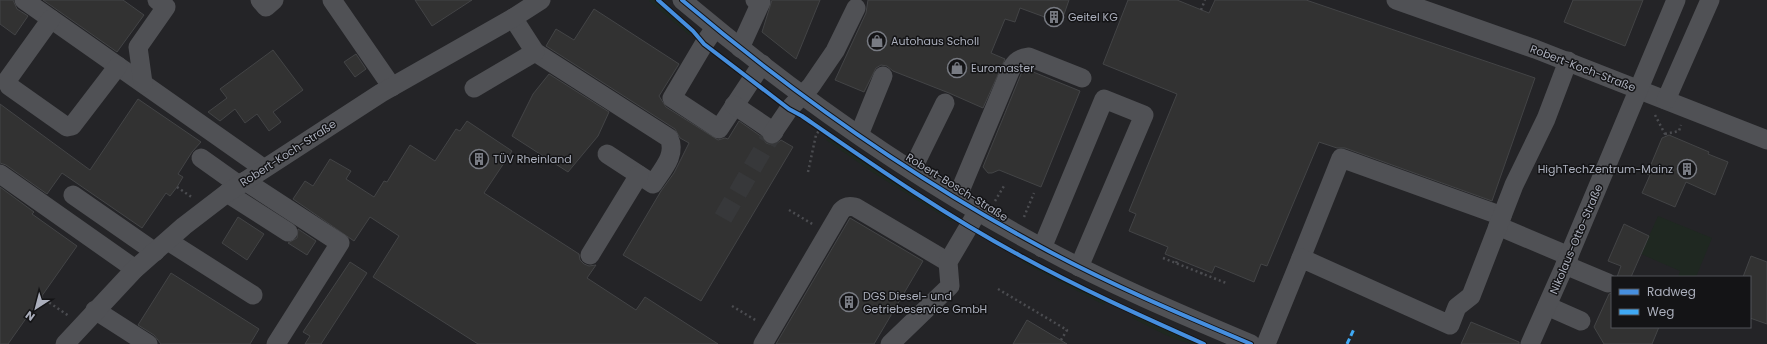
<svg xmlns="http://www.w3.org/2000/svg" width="1767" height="344" viewBox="0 0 1767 344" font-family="Poppins,sans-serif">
<rect width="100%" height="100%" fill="#1a1a1a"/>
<path fill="#242427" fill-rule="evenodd" d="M0,0H1767V344H0ZM1612,277H1750V327H1612Z"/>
<g fill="#1f2821">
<polygon points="650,0 654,0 691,32 689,35 649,1"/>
<polygon points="829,137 907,190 954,219 952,222 872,172 826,140"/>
<polygon points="1658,216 1712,238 1696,277 1678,277 1680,271 1641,254"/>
<polygon points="1024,259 1106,302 1104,305 1022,262"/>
<path d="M1133,315L1198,344C1178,344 1151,327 1132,318Z"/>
</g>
<g fill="#323232" stroke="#434446">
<polygon points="0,0 13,0 17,9 28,16 15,35 0,24"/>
<polygon points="43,0 123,0 144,15 117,52"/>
<polygon points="415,0 472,0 432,26"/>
<polygon points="772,0 820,0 796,59 762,32"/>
<polygon points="868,0 1069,0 1061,23 1020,8 1015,22 1005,19 991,53 1005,59 983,108 949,93 893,71 887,66 881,65 876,68 864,92 835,80 866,13"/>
<polygon points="1128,0 1177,0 1209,13 1215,0 1306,0 1535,78 1492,201 1345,148 1337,148 1319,142 1267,266 1261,264 1254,282 1215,266 1212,273 1165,254 1168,247 1129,231 1136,214 1129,211 1177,94 1103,64"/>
<polygon points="1573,0 1643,0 1625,46 1564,22"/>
<polygon points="594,9 679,64 659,96 666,107 718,140 725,138 728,139 739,121 762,137 766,143 772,145 776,144 781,140 793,147 701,301 623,255 661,191 674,173 689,143 680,138 675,129 546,46 556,29 574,40"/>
<polygon points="273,50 303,90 273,112 281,122 269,131 257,114 245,123 235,109 220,121 208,112 227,98 220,89"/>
<polygon points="356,54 366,69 355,77 344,62"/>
<polygon points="1026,69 1080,91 1041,187 999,170 992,173 988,173 983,167 1021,74"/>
<polygon points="549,74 609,112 598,136 568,172 512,136 533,94"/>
<polygon points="138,99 201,142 192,152 178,174 183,177 177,187 170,196 166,193 142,228 62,173 47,194 6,165 0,163 0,104 90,170"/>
<polygon points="467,121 512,151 484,193 579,254 580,260 584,264 589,266 596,265 587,278 636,310 645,297 718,344 478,344 373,277 399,236 370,217 354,241 293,199 305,181 313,186 330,159 351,171 346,179 374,197 384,181 387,182 410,145 435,161 456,129 460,131"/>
<polygon points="1669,135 1709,152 1708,154 1728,162 1715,195 1686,182 1675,207 1642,193 1650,175 1647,174 1662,138"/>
<polygon points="0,187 34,212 32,214 77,246 8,344 0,344"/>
<polygon points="238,217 264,234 247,260 222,243"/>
<polygon points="850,218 923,261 874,344 776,344"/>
<polygon points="1624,224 1649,236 1631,277 1617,277 1621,266 1608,261"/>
<polygon points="298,229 316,241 307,255 288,243 297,238"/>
<polygon points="1751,256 1767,262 1767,324 1750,318 1750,277 1743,277"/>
<polygon points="350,262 367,273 321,344 305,344 310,336 303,332"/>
<polygon points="171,273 259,329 250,344 161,344 154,335 138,325"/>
<polygon points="1612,293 1612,327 1659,327 1652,344 1604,344 1594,327 1609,294"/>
<polygon points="1027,320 1067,344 1013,344"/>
<polygon points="1471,322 1519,342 1519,344 1461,344"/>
</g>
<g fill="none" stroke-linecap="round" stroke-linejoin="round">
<polyline stroke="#37383a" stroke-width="19" stroke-dasharray="19 10" stroke-linecap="butt" points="723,218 772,134"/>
<g stroke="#4b4c50" stroke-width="2.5" stroke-dasharray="2 3" stroke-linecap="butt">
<polyline points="1201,10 1205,0"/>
<polyline points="1655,115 1666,136"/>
<polyline points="1665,134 1679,131 1681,125"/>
<polyline points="808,172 816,135 820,129"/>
<polyline points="177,187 193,198"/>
<polyline points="995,201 1004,186"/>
<polyline points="789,210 814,225"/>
<polyline points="1024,217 1034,193"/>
<polyline points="1163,258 1226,283"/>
<polyline points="1176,263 1178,259"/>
<polyline points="1201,274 1203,270"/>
<polyline points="998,289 1067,330 1061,340"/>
<polyline points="41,297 69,316"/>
<polyline points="732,306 757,321"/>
</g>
<g stroke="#505155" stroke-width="19">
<polyline points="24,0 263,168"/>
<polyline points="260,0 266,7 274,0"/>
<polyline points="332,0 392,87"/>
<path d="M682,0C792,93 913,178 1041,247C1109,284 1180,314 1251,344"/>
<polyline points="1396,0 1535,49 1767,140"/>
<polyline points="51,19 8,79 9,86 67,127 72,126 118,66"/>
<polyline points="715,28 704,44 672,98 719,129 762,64"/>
<polyline points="740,48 761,2 755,0"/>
<path d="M535,52L669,138C677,155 662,170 653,184L607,154"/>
<polyline points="143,83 138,47 166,7 157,0"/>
<polyline points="474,88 535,52 513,18"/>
<polyline points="1666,100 1710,0"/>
<polyline points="734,105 774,132"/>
<polyline points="772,134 789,109 811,86 835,51 856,8"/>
<polyline points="859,135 883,76"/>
<polyline points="201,158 239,185"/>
<polyline points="912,170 945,103"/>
<polyline points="0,174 135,269"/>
<polyline points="245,181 340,243 276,344"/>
<polyline points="227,193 288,232"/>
<polyline points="73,195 155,252"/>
<path d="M957,198L1011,69C1016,61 1020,58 1029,57L1082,78"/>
<polyline points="1498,226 1569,256"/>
<polyline points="168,241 253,295"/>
<polyline points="1042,248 1104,99 1144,115 1079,267"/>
<polyline points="590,255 639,175"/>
<polyline points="1301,258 1341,158 1502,216"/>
<polyline points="1565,265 1608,283"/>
<polyline points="1547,306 1581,321"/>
<polyline points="95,310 148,344"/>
<polyline points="65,344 135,269 184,226 227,193 381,93 513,18 541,0"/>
<path d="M763,344L841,211C846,206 849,206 855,207L948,262"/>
<polyline points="890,344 950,286 948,262 978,211"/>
<polyline points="1266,344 1301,258 1450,325 1457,307 1471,296 1514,185 1546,119 1568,61"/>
<polyline points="1530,344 1565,265 1676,0"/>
</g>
<polyline stroke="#3fa9f5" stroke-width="3" stroke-dasharray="6 3" stroke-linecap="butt" points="1347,344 1354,329"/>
<g stroke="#141416" stroke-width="6">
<g id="cycleway">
<path d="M658,0L693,31L704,44L789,109L802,116C873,165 943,214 1019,255C1079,288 1141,316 1204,344"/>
<path d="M682,0C792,93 913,178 1041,247C1109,284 1180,314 1251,344"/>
</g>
</g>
<use href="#cycleway" stroke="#468fdf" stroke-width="4"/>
</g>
<defs>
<g id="building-ring" transform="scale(1)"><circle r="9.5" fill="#141416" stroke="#787b83" stroke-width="1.5"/><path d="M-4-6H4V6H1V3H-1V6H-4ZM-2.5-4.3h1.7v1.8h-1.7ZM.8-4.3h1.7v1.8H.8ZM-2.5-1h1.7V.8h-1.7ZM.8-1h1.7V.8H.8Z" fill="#787b83"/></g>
<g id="shop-ring" transform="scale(1)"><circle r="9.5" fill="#141416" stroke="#787b83" stroke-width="1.5"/><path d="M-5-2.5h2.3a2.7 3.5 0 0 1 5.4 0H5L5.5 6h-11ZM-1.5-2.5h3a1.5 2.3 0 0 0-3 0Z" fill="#787b83"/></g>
</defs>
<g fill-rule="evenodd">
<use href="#building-ring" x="1054" y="17"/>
<use href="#shop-ring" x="877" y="41"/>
<use href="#shop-ring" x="957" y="68"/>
<use href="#building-ring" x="479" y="159"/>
<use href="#building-ring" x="1687" y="169"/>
<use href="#building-ring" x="849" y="302"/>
</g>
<g text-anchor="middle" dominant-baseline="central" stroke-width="3" stroke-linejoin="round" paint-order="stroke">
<g font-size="11" fill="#abafbc" stroke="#141416" text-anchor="start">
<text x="1068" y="17">Geitel KG</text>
<text x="891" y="41">Autohaus Scholl</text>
<text x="971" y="68">Euromaster</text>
<text x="493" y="159">TÜV Rheinland</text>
<text x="1673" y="169" text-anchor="end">HighTechZentrum-Mainz</text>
<text x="863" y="296">DGS Diesel- und<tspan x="863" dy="13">Getriebeservice GmbH</tspan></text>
</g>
<g font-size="11" fill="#abafbc" stroke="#141416">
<text transform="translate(1583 68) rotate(21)">Robert-Koch-Straße</text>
<text transform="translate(288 153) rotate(-33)">Robert-Koch-Straße</text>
<text transform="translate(957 187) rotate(32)">Robert-Bosch-Straße</text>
<text transform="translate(1576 239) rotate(-67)">Nikolaus-Otto-Straße</text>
</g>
</g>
<rect x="1611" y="276" width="140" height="52" fill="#141416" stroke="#505258"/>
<rect x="1619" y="289" width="20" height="6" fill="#468fdf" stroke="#505258"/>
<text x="1647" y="296" font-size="12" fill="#abafbc">Radweg</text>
<rect x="1619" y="309" width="20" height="6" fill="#3fa9f5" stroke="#505258"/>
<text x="1647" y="316" font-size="12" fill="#abafbc">Weg</text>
<g transform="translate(36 308) rotate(216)" stroke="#141416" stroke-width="3" paint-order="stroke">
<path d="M0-3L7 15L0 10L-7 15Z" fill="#abafbc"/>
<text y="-6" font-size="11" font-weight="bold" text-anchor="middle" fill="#abafbc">N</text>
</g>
</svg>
